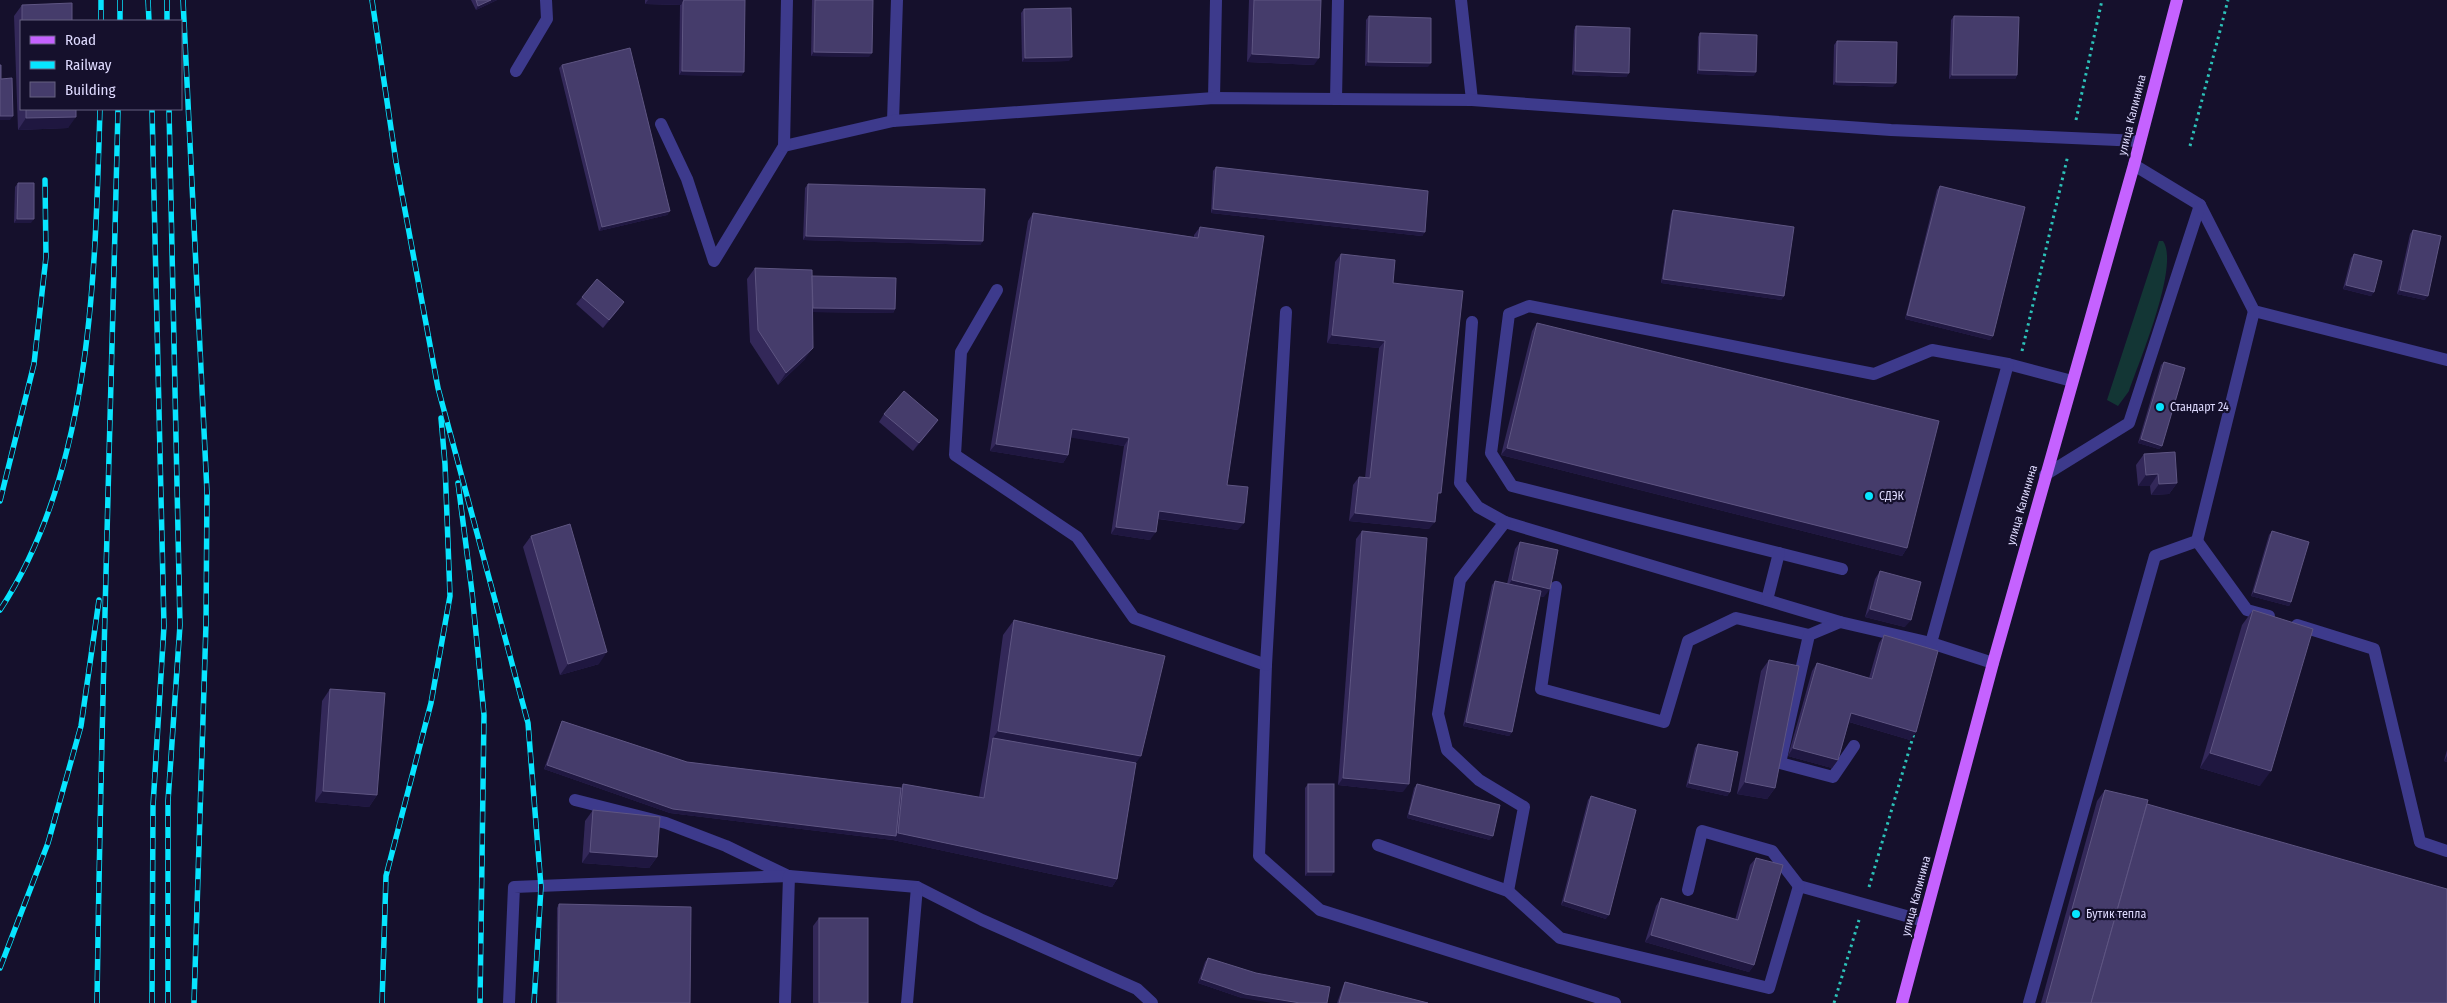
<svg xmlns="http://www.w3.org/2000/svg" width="2447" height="1003" viewBox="0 0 2447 1003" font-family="'Fira Sans Condensed',sans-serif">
<rect width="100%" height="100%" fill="#15102c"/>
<path fill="#133635" d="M2159,241H2163C2180,265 2139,362 2129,391L2118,406L2107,400Z"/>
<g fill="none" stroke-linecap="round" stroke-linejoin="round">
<g stroke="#2cc2b9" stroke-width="3" stroke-dasharray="2.5 4" stroke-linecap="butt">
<polyline points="2076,120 2102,0"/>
<polyline points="2190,146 2228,0"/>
<polyline points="2022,351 2068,155"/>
<polyline points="1869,887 1915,730"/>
<polyline points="1834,1003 1859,920"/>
</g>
<g stroke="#3d3a8c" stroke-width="12">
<polyline points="1461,0 1472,100"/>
<polyline points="516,71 547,19 546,0"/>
<polyline points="1214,98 1216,0"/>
<polyline points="1336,99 1338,0"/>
<polyline points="893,121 897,0"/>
<polyline points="661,124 687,179 714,261 784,146 893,121 1214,98 1472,100 1891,130 2140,141"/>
<polyline points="784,146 787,0"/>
<polyline points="2134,165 2200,205 2254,311 2447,360"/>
<polyline points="997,290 961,352 955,455 1077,537 1134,618 1266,665 1259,856 1320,910 1615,1003"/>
<polyline points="1472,322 1460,483 1478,507 1505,522 1840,622 1931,643 1993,663"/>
<polyline points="2045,475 2129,423 2200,205"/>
<polyline points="1505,522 1460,580 1438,714 1447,750 1479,780 1524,807 1508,891"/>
<polyline points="2197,541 2247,610 2269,616"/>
<polyline points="1842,569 1512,486 1491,453 1509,314 1529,306 1874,374 1932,350 2008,364 2072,381"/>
<polyline points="1556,587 1541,689 1664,722 1688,641 1736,618 1809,635"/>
<polyline points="1767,600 1779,553"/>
<polyline points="1840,622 1809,635 1780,763 1833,777 1854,746"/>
<polyline points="2297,625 2374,649 2420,842 2447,851"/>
<polyline points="1931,643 2008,364"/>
<polyline points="1266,665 1286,312"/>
<polyline points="575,800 666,823 726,846 786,875"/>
<polyline points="1378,845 1508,891 1560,938 1769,988 1799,886 1924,921"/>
<polyline points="1688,890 1702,831 1772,851 1799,886"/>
<polyline points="509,1003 514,887 789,876"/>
<polyline points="785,1003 789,876 917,887 982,920 1137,989 1152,1003"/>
<polyline points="907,1003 917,887"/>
<polyline points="2029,1003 2155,556 2197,541 2254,311"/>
</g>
<polyline stroke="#c562ff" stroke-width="12" points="1902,1003 1993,663 2134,165 2177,0"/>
<g stroke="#07e5ff" stroke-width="5.5">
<g id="rail">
<polyline points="120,0 120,21"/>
<polyline points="148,0 149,21"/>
<polyline points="167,0 167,21"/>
<polyline points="183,0 207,492 206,624 194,1003"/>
<polyline points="372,0 396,162 438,388 528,723 541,887 534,1003"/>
<polyline points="101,21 101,0"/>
<polyline points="458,483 472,592 484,715 480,1003"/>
<polyline points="0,501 34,364 46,257 45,180"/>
<path d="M0,610C93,469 95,272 100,109"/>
<polyline points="0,968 48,843 81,726 99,600"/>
<path d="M97,1003C101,705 111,407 118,109"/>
<polyline points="152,1003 153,806 164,626 152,109"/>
<polyline points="168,1003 168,801 180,625 169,109"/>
<polyline points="382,1003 386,876 431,703 450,596 445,464 441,418"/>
</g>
</g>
<use href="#rail" stroke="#15102c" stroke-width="4" stroke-dasharray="11" stroke-linecap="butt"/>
</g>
<g fill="#332859">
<polygon points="471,0 497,0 476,10"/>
<polygon points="645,0 745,0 744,72 741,76 679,75 680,5 645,4"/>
<polygon points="812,0 873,0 869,57 811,56"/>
<polygon points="1249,0 1321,0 1314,65 1247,62"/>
<polygon points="22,5 72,21 21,21 21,109 76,109 68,128 18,130 14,16"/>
<polygon points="1024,9 1069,61 1022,62 1021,13"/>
<polygon points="1369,16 1428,67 1365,66 1366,20"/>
<polygon points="1954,16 2017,75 2015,79 1949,79 1951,20"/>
<polygon points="1576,26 1629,73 1626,77 1572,75 1574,30"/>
<polygon points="1700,33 1754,76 1697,74 1698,37"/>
<polygon points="1837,41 1893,87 1833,85 1834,45"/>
<polygon points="562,65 670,211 667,215 599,231 559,68"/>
<polygon points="1216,167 1425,232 1422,236 1211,213 1213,171"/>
<polygon points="18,183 31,223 14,223 15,187"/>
<polygon points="808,184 983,241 980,245 803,240 805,188"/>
<polygon points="1940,186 1993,336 1990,340 1905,319 1937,190"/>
<polygon points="1673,210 1784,296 1781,300 1661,283 1671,214"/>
<polygon points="1033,213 1194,237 1194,235 1200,227 1227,485 1238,530 1158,519 1150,540 1111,534 1124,446 1071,437 1068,455 1063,463 990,451 1028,221"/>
<polygon points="2413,230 2425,300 2397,294 2410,234"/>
<polygon points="1341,254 1393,283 1437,498 1429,529 1349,521 1353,485 1359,477 1365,478 1379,348 1327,343 1335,262"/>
<polygon points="2354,254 2374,292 2371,296 2343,289 2351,258"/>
<polygon points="755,268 812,276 895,309 893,313 813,312 805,359 778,385 750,342 747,279"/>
<polygon points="582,297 624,302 618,310 603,328 576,304"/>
<polygon points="1537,323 1907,548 1902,556 1501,455 1532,331"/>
<polygon points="2164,362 2162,446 2159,449 2138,443 2161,365"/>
<polygon points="884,414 938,420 913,451 879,422"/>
<polygon points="2144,454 2177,483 2169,494 2151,495 2150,486 2138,486 2136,465"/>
<polygon points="1362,531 1403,792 1338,785 1356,539"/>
<polygon points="2272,531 2291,602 2289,606 2251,596 2269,535"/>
<polygon points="531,536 599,664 560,675 523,547"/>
<polygon points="1520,542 1544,597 1540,596 1512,732 1509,736 1463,726 1492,585 1495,581 1507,584 1515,549"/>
<polygon points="1880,571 1905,627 1865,617 1875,579"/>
<polygon points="2253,610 2260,786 2200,768 2242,625"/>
<polygon points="1014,620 1136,763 1117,879 1112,887 893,840 670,813 544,769 560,725 562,721 687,762 901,788 903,784 979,797 988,746 1003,635"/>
<polygon points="1884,635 1916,732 1910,740 1849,722 1838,760 1832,768 1788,756 1812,671 1817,663 1869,678 1879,643"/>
<polygon points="1769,660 1775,788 1767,799 1737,794 1761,671"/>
<polygon points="330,689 377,795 369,807 315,802 322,701"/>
<polygon points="1698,744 1730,792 1727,796 1686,787 1695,748"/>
<polygon points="2447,750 2447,762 2444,761"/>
<polygon points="1308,784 1334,872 1331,876 1305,876 1305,788"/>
<polygon points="1417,784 1490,840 1407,818 1414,788"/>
<polygon points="2105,790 2147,804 2447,1003 2041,1003 2097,801"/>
<polygon points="1591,796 1606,919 1561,905 1588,800"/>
<polygon points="593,810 657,857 649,868 582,863 585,821"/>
<polygon points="1756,858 1754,965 1749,972 1645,942 1656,906 1661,898 1735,920 1750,865"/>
<polygon points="559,904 690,1003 556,1003 557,908"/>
<polygon points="819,918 868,1003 813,1003 813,926"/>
<polygon points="1208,958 1242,998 1198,983 1205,962"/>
<polygon points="1345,982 1428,1003 1337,1003 1343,986"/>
</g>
<g fill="#1f1740">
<polygon points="491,0 497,0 476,10 478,6"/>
<polygon points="648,0 684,0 681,5 645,4"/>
<polygon points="814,52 872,53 869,57 811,56"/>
<polygon points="1252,54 1319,58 1314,65 1247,62"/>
<polygon points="1072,57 1069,61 1022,62 1025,58"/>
<polygon points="1368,62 1431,63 1428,67 1365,66"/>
<polygon points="1699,70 1756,72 1754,76 1697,74"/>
<polygon points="682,71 744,72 741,76 679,75"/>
<polygon points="1575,71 1629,73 1626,77 1572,75"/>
<polygon points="1952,75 2017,75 2015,79 1949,79"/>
<polygon points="1836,82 1896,83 1893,87 1833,85"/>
<polygon points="0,116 13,116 10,120 0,120"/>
<polygon points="76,117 68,128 18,130 26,118"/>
<polygon points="1213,209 1425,232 1422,236 1211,213"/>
<polygon points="670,211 667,215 599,231 602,227"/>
<polygon points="17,219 34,219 31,223 14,223"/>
<polygon points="806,236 983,241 980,245 803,240"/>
<polygon points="1663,279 1784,296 1781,300 1661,283"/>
<polygon points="2346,285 2374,292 2371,296 2343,289"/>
<polygon points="2400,290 2428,296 2425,300 2397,294"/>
<polygon points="624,302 618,310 603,328 609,320"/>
<polygon points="811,308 895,309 893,313 808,312"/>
<polygon points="1907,315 1993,336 1990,340 1905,319"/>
<polygon points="1332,335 1385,341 1379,348 1327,343"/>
<polygon points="813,348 805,359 778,385 786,373"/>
<polygon points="938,420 933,428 913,451 919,443"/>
<polygon points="1072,429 1129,438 1124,446 1067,437"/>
<polygon points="2141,439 2162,446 2159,449 2138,443"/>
<polygon points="996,444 1068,455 1063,463 990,451"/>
<polygon points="1507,448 1907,548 1902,556 1501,455"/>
<polygon points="2158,474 2150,486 2138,486 2146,475"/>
<polygon points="2177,483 2169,494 2151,495 2159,484"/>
<polygon points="1159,511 1244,523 1238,530 1153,518"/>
<polygon points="1355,513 1435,522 1429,529 1349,521"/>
<polygon points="1116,527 1156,532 1150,540 1111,534"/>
<polygon points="1512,580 1550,589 1544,597 1506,588"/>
<polygon points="2254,592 2291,602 2289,606 2251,596"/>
<polygon points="1870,609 1911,620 1905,627 1865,617"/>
<polygon points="607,652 599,664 560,675 568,664"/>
<polygon points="1851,713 1916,732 1910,740 1846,721"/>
<polygon points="1466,722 1512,732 1509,736 1463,726"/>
<polygon points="998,731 1141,756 1131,770 993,738"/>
<polygon points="1793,748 1838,760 1832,768 1788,756"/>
<polygon points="2210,753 2271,771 2260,786 2200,768"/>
<polygon points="2447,756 2447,762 2444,761"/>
<polygon points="547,765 896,836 898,833 1117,879 1112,887 893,840 670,813 544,769"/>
<polygon points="1343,778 1409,784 1403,792 1338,785"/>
<polygon points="1745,782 1775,788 1767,799 1737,794"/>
<polygon points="1689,783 1730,792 1727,796 1686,787"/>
<polygon points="323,791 377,795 369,807 315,802"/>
<polygon points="1409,814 1493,836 1490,840 1407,818"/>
<polygon points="590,852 657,857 649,868 582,863"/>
<polygon points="1308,872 1334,872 1331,876 1305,876"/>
<polygon points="1564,901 1609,915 1606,919 1561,905"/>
<polygon points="1651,935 1754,965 1749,972 1645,942"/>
<polygon points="1201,979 1300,1003 1272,1003 1242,998 1198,983"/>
</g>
<g fill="#453c6b" stroke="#5e5582">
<polygon points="476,0 491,0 478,6"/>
<polygon points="684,0 745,0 744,72 682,71 683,2"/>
<polygon points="815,0 873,0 872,53 814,52"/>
<polygon points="1254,0 1321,0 1319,58 1252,54"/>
<polygon points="72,3 72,21 22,21 22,5"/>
<polygon points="1071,8 1072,57 1025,58 1024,9"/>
<polygon points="1369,16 1431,18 1431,63 1368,62"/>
<polygon points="1954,16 2019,17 2017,75 1952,75"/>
<polygon points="1576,26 1630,28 1629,73 1575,71"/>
<polygon points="1700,33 1757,35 1756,72 1699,70"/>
<polygon points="1837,41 1897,42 1896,83 1836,82"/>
<polygon points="630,48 670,211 602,227 562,65"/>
<polygon points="0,65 1,65 1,79 12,78 13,116 0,116"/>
<polygon points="26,109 76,109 76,117 26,118"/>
<polygon points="1216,167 1428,191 1425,232 1213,209"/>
<polygon points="18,183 34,183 34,219 17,219"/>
<polygon points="808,184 985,189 983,241 806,236"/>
<polygon points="1940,186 2025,207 1993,336 1907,315"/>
<polygon points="1673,210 1794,227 1784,296 1663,279"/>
<polygon points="1033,213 1198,238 1200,227 1264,236 1227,485 1248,487 1244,523 1159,511 1156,532 1116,527 1129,438 1072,429 1068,455 996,444"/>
<polygon points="2413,230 2441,236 2428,296 2400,290"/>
<polygon points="1341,254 1395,260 1393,283 1463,291 1441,493 1438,493 1435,522 1355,513 1359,477 1370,478 1385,341 1332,335"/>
<polygon points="2354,254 2382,261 2374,292 2346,285"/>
<polygon points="755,268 812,270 813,348 786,373 758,330"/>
<polygon points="812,276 896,278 895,309 813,308"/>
<polygon points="597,279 624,302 609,320 582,297"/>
<polygon points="1537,323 1939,421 1907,548 1507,448"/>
<polygon points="2164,362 2185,368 2162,446 2141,439"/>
<polygon points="904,391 938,420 919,443 884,414"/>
<polygon points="2175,452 2177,483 2159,484 2158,474 2146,475 2144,454"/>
<polygon points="570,524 607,652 568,664 531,536"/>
<polygon points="1362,531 1427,538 1409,784 1343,778"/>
<polygon points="2272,531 2309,542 2291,602 2254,592"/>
<polygon points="1520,542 1558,550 1550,589 1512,580"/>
<polygon points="1880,571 1921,582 1911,620 1870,609"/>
<polygon points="1495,581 1541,591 1512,732 1466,722"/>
<polygon points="2253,610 2313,629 2271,771 2210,753"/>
<polygon points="1014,620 1165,656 1141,756 998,731"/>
<polygon points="1884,635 1938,651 1916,732 1851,713 1838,760 1793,748 1817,663 1872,679"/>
<polygon points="1769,660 1799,666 1775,788 1745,782"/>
<polygon points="330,689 385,693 377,795 323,791"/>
<polygon points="562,721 687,762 901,788 896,836 673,809 547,765"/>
<polygon points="993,738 1136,763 1117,879 898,833 903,784 984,798"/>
<polygon points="1698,744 1738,752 1730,792 1689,783"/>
<rect x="1308" y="784" width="26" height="88"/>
<polygon points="1417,784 1500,805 1493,836 1409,814"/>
<polygon points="2105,790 2148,800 2091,1003 2046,1003"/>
<polygon points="1591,796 1636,810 1609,915 1564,901"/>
<polygon points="2147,804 2447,889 2447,1003 2091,1003"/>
<polygon points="593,810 660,817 657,857 590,852"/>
<polygon points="1756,858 1783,865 1754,965 1651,935 1661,898 1738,920"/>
<polygon points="559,904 691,907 690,1003 558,1003"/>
<rect x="819" y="918" width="49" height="85"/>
<polygon points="1208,958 1256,973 1330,987 1327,1003 1300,1003 1245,994 1201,979"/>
<polygon points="1345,982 1428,1003 1339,1003"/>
</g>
<g fill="#07e5ff" stroke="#15102c" stroke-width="2">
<circle cx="2160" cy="407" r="5"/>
<circle cx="1869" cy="496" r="5"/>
<circle cx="2076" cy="914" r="5"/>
</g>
<g text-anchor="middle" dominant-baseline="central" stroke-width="4.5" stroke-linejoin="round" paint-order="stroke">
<g font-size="12" fill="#dfdbff" stroke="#15102c">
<text transform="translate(2132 115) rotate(-76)">улица Калинина</text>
<text transform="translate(2022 505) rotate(-74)">улица Калинина</text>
<text transform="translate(1916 896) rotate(-75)">улица Калинина</text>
</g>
<g font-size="12" fill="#dfdbff" stroke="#15102c" text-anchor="start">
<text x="2170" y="407">Стандарт 24</text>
<text x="1879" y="496">СДЭК</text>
<text x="2086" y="914">Бутик тепла</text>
</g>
</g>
<rect x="20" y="20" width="162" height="90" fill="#15102c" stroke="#666180"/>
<rect x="30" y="36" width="25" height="8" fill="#c562ff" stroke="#666180"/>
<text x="65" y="45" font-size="15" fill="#dfdbff">Road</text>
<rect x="30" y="61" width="25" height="8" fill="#07e5ff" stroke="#666180"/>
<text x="65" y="70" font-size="15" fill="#dfdbff">Railway</text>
<rect x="30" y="82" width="25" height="15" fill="#453c6b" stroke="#666180"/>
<text x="65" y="95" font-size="15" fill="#dfdbff">Building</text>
</svg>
